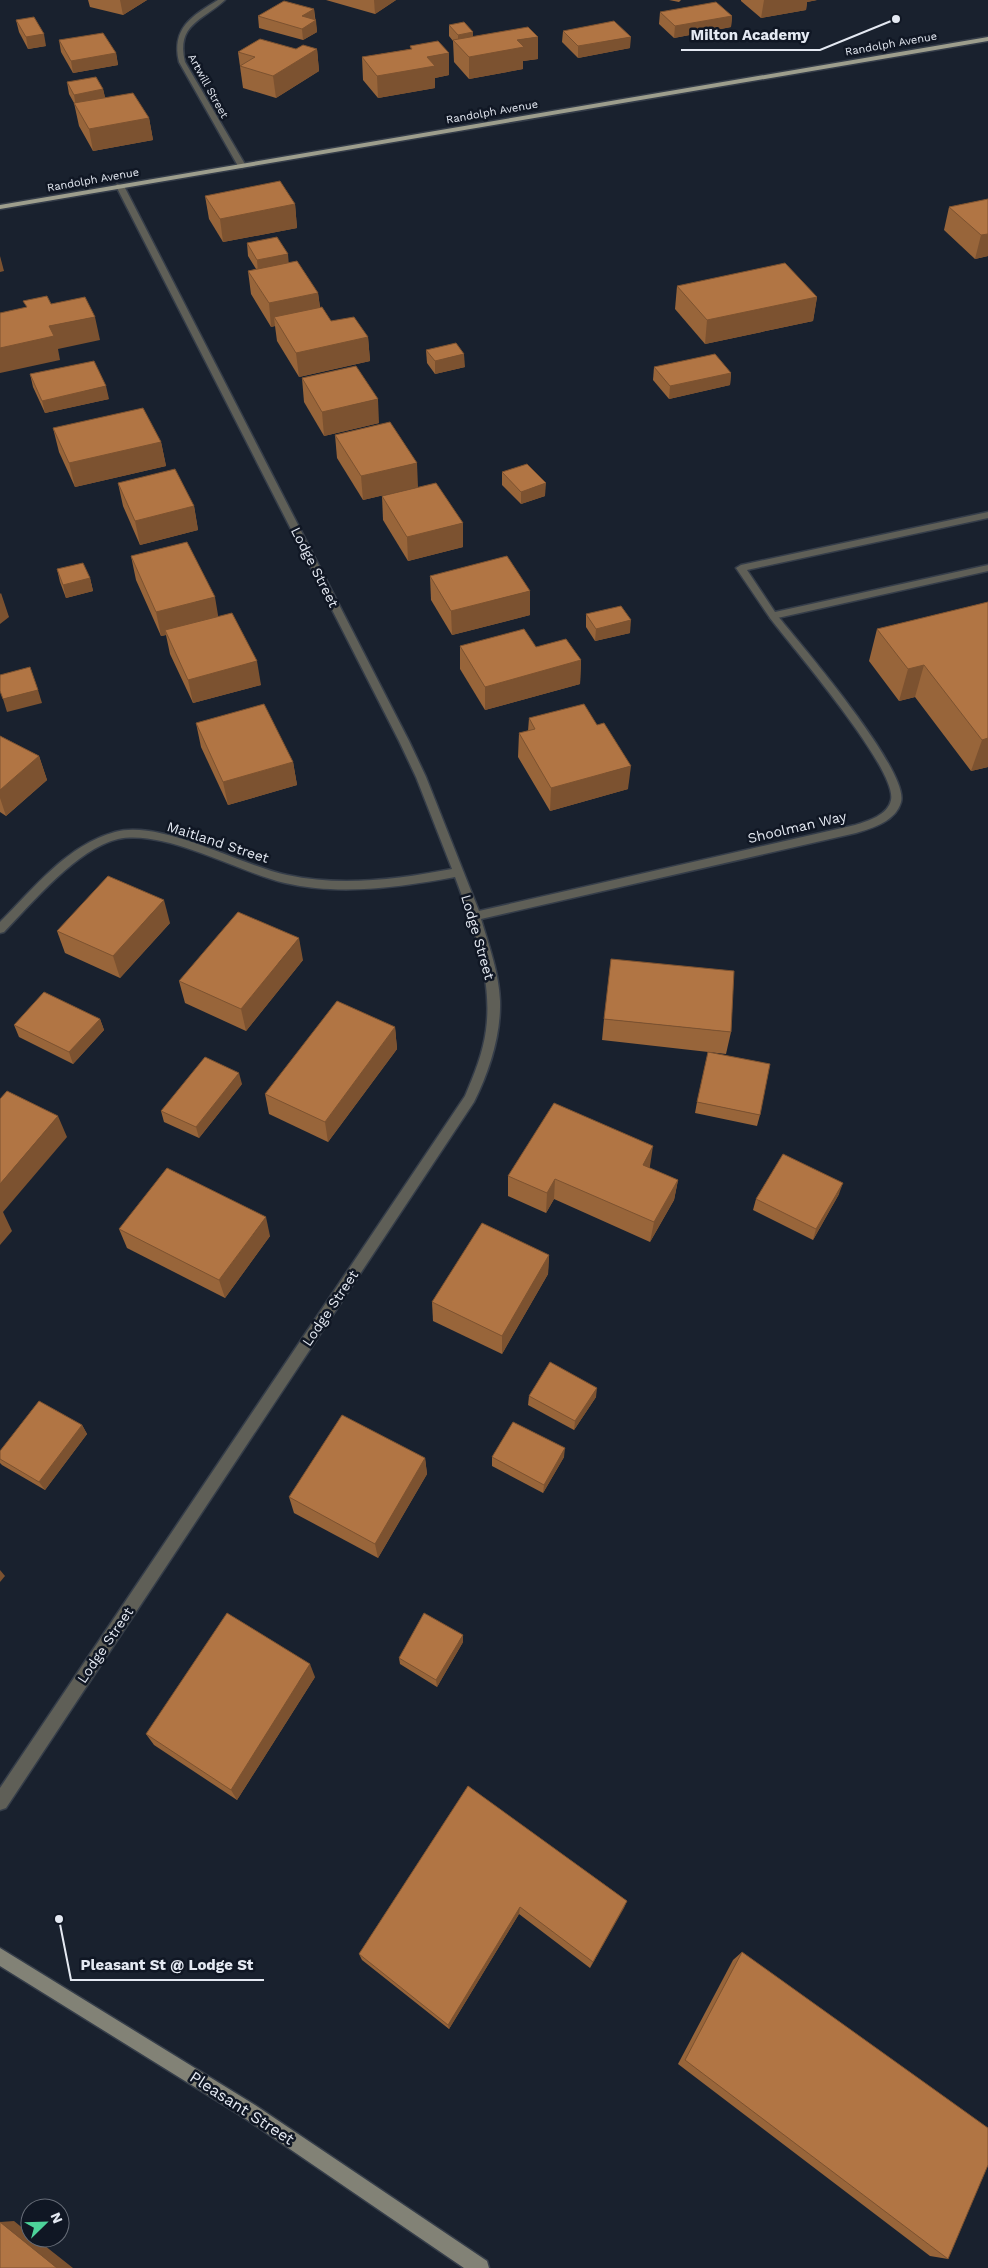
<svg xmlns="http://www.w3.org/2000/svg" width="988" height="2268" viewBox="0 0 988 2268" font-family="'Work Sans',sans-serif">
<rect width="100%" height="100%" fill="#19212e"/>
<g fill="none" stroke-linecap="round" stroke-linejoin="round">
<g stroke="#353d49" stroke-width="3">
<polygon id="lane" points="988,512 988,518 747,570 775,612 988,565 988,571 773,619 770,618 736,568 741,565"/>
</g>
<g stroke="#353d49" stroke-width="3">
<g id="street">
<path d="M218,0H225C202,21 176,24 185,62L246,166L242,168L238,166L179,62C171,28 192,16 218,0Z"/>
<path d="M117,184L124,186L409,741L426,777L479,911L855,825C868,821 888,815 891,800C898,770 792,647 770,618V614H776C799,642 910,771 901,802C896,821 873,828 856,833L481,919C489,946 499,973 500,1001C501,1035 489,1072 474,1102L6,1808L0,1810V1788L465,1096C474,1075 483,1053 486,1030C493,978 473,925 455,877C400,887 341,896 285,883C238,872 165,829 118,839C78,848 32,903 4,932L0,933V922C34,888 67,845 115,832C160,819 240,865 287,875C342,887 398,879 452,869L416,777L399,741L116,186Z"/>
</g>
</g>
<g stroke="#353d49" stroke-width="3">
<polygon id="secondary" points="0,1948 255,2105 487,2261 489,2268 464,2268 243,2117 0,1966"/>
</g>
<g stroke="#353d49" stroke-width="3">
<polygon id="primary" points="988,37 988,41 0,209 0,205"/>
</g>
<use href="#lane" fill="#5f5f57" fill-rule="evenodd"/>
<use href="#street" fill="#5f5f57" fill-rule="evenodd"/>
<use href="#secondary" fill="#828276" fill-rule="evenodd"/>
<use href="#primary" fill="#9d9e8d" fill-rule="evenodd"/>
</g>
<g fill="#98653a">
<polygon points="88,0 147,0 123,15 90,7"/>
<polygon points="326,0 396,0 375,14"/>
<polygon points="669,0 681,0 679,2"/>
<polygon points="741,0 817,0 807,2 806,10 761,18 741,1"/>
<polygon points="314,9 317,32 303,40 259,28 258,16"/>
<polygon points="660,12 732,16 731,27 674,38 659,24"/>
<polygon points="16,20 46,46 28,49 19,32"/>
<polygon points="449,25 473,32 473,37 538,59 523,61 523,69 469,79 454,62 453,41 449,36"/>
<polygon points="563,31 630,48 578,58 562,42"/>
<polygon points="59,40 116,53 118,65 73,73 61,52"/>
<polygon points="410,46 449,75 435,78 435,88 378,98 363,80 362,57 411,49"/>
<polygon points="317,49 319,71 276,98 243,88 238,52"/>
<polygon points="67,82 103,89 105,98 149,118 153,140 93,151 79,126 74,103 69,94"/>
<polygon points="205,196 295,204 297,228 223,242 209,219"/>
<polygon points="988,199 988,256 975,259 944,230 949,207"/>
<polygon points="247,243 289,263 318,293 320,307 331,321 368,337 370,361 299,377 277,341 275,326 271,327 251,294 248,271 256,269 248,256"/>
<polygon points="677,286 817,297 813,321 705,344 675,309"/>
<polygon points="426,350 465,367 435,374 427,363"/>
<polygon points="654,367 731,373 730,385 669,399 653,380"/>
<polygon points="30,374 109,399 45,413 33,387"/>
<polygon points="302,378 379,423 324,436 304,402"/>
<polygon points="53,428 161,442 166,466 75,487 59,452"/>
<polygon points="335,435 418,487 363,500 337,458"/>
<polygon points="502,472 545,496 521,504 502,485"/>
<polygon points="118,483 194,506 198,530 140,545 123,506"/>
<polygon points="382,496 463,547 408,561 383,520"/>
<polygon points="131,556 218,617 261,685 193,703 170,654 166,635 161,636 136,580"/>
<polygon points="57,569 90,578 93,591 66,598 60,582"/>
<polygon points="430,576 530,615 452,635 431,600"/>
<polygon points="988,602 988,767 971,771 915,697 899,701 869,661 877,629"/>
<polygon points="586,614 630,633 595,641 586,627"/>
<polygon points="460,646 536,647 581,660 580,684 485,710 460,669"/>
<polygon points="529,718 628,789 550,811 518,757 519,733 528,731"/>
<polygon points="196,723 293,762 297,785 228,805 201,747"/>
<polygon points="0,736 39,756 47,780 6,816 0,812"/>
<polygon points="170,923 120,978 65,953 57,931"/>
<polygon points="303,960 246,1031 185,1003 179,981"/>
<polygon points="100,1019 104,1030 73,1064 19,1037 14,1025"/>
<polygon points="604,1019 731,1032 726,1054 602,1040"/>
<polygon points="395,1027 397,1049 328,1142 269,1114 265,1094"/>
<polygon points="242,1084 199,1138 164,1122 161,1111"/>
<polygon points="697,1102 760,1115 757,1126 695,1113"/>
<polygon points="650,1166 649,1168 678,1180 674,1200 650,1242 554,1199 546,1213 508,1196 508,1176"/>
<polygon points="839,1194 813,1240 753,1210 756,1199"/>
<polygon points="119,1229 270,1236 225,1298 127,1248"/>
<polygon points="549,1255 548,1274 502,1354 433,1321 432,1302"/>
<polygon points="529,1396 596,1397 574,1430 528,1405"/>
<polygon points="82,1425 87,1434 45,1490 2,1465 0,1463 0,1451"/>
<polygon points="492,1457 564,1457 543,1493 492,1466"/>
<polygon points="425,1458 427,1474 378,1558 294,1513 289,1497"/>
<polygon points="463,1642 437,1687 400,1664 399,1658"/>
<polygon points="315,1677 237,1800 154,1745 146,1734"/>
<polygon points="468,1786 627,1901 590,1968 519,1914 449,2029 362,1960 359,1954"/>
<polygon points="742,1952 948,2259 930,2256 678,2064 733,1960"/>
</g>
<g fill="#7c5230">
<polygon points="120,0 147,0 123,15"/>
<polygon points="374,0 396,0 375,14"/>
<polygon points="764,0 817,0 807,2 806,10 761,18"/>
<polygon points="314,9 315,21 302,16"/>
<polygon points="732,16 731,27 674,38 675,26"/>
<polygon points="316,20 317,32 303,40 302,29"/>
<polygon points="473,32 473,44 458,45 458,35"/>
<polygon points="44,34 46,46 28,49 26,37"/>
<polygon points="538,37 538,59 523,61 523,69 469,79 469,57 517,40"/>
<polygon points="631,37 630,48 578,58 578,46"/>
<polygon points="317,49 319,71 276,98 273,76"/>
<polygon points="116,53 118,65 73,73 71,61"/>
<polygon points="449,53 449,75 435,78 435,88 378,98 377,76 427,57"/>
<polygon points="103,89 106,101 76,107 74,95"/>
<polygon points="149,118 153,140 93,151 89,129"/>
<polygon points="295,204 297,228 223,242 220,219"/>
<polygon points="988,234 988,256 975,259 981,235"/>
<polygon points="288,254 289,266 258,273 257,260"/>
<polygon points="0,256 4,271 0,272"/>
<polygon points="318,293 321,316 274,317 275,326 271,327 269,303"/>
<polygon points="817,297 813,321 705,344 707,320"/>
<polygon points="95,317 100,340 58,349 60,360 0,373 0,348 49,326"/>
<polygon points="368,337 370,361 299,377 296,353"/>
<polygon points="464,354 465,367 435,374 435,361"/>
<polygon points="731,373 730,385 669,399 670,386"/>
<polygon points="106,386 109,399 45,413 42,401"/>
<polygon points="378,399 379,423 324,436 322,412"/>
<polygon points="161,442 166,466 75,487 69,463"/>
<polygon points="417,463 418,487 363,500 361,476"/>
<polygon points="546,483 545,496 521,504 521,492"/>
<polygon points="194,506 198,530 140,545 135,521"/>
<polygon points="463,523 463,547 408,561 407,537"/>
<polygon points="90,578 93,591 66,598 63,585"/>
<polygon points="530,591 530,615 452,635 451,611"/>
<polygon points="1,593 9,617 0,624 0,594"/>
<polygon points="215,597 219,621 165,630 166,635 161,636 156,612"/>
<polygon points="631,620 630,633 595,641 596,629"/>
<polygon points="581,660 580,684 485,710 485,687"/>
<polygon points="257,661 261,685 193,703 188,680"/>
<polygon points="924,665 915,697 899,701 908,669"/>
<polygon points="38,690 42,703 7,712 3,699"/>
<polygon points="988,738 988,767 971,771 982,740"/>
<polygon points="39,756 47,780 6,816 0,798 0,790"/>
<polygon points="293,762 297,785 228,805 223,782"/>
<polygon points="631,766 628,789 550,811 551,788"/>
<polygon points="164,900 170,923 120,978 113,956"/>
<polygon points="299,938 303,960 246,1031 241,1009"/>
<polygon points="100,1019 104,1030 73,1064 69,1052"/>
<polygon points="395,1027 397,1049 328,1142 325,1122"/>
<polygon points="239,1073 242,1084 199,1138 196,1127"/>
<polygon points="58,1116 67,1137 3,1212 12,1231 0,1245 0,1184"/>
<polygon points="653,1146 650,1166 640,1185 643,1165"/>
<polygon points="555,1179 554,1199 546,1213 547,1193"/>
<polygon points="678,1180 674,1200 650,1242 654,1222"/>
<polygon points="843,1183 839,1194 813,1240 816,1229"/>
<polygon points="266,1217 270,1236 225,1298 219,1280"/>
<polygon points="549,1255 548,1274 502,1354 502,1336"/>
<polygon points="597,1388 596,1397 574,1430 575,1421"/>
<polygon points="82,1425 87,1434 45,1490 39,1482"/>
<polygon points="565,1448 564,1457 543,1493 544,1485"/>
<polygon points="425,1458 427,1474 378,1558 375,1544"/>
<polygon points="0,1570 5,1576 0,1582"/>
<polygon points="463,1635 463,1642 437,1687 436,1680"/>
<polygon points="310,1664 315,1677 237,1800 231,1790"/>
<polygon points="627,1901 624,1908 590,1968 593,1962"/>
<polygon points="520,1907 519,1914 449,2029 448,2025"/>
<polygon points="14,2221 30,2234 30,2238 35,2238 73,2268 57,2268 0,2222"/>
</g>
<g fill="#b17544" stroke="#7c5230">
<polygon points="284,1 314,9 302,16 316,20 302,29 258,16"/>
<polygon points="716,2 732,16 675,26 660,12"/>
<polygon points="34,17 44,34 26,37 16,20"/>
<polygon points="614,21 631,37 578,46 563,31"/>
<polygon points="464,22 473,32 458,35 449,25"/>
<polygon points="528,27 538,37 517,40 524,47 469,57 453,40"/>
<polygon points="103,33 116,53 71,61 59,40"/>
<polygon points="260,39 296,49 303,45 317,49 273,76 240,66 255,57 238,52"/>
<polygon points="438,41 449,53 427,57 435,66 377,76 362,57 412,49 410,46"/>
<polygon points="96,77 103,89 74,95 67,82"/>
<polygon points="133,93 149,118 89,129 74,103"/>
<polygon points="280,181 295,204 220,219 205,196"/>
<polygon points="988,199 988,234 981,235 949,207"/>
<polygon points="277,237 288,254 257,260 247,243"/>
<polygon points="297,261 318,293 269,303 248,271"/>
<polygon points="785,263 817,297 707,320 677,286"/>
<polygon points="47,296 51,304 85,297 95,317 49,326 54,336 0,348 0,313 27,307 23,301"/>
<polygon points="322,307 331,321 354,317 368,337 296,353 274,317"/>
<polygon points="456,343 464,354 435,361 426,350"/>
<polygon points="715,354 731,373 670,386 654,367"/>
<polygon points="94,361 106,386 42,401 30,374"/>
<polygon points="356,366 378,399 322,412 302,378"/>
<polygon points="143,408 161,442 69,463 53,428"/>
<polygon points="390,422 417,463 361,476 335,435"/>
<polygon points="527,464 546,483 521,492 502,472"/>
<polygon points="175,469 194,506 135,521 118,483"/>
<polygon points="436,483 463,523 407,537 382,496"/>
<polygon points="187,542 215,597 156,612 131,556"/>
<polygon points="507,556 530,591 451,611 430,576"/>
<polygon points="83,563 90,578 63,585 57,569"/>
<polygon points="988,602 988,738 982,740 924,665 908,669 877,629"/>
<polygon points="621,606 631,620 596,629 586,614"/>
<polygon points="232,613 257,661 188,680 165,630"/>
<polygon points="524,629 536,647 566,639 581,660 485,687 460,646"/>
<polygon points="30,667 38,690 3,699 0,691 0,675"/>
<polygon points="264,704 293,762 223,782 196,723"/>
<polygon points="584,704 597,725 604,723 631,766 551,788 519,733 535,729 529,718"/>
<polygon points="0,736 39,756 0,790"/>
<polygon points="108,876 164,900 113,956 57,931"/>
<polygon points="238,912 299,938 241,1009 179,981"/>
<polygon points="611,959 734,971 731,1032 604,1019"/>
<polygon points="44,992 100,1019 69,1052 14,1025"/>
<polygon points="337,1001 395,1027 325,1122 265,1094"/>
<polygon points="708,1052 770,1064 760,1115 697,1102"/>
<polygon points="205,1057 239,1073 196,1127 161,1111"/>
<polygon points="7,1091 58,1116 0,1184 0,1099"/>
<polygon points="554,1103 653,1146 643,1165 678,1180 654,1222 555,1179 547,1193 508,1176"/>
<polygon points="783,1154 843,1183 816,1229 756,1199"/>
<polygon points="167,1168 266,1217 219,1280 119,1229"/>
<polygon points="482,1223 549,1255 502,1336 432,1302"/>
<polygon points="550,1362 597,1388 575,1421 529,1396"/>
<polygon points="39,1401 82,1425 39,1482 0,1459 0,1451"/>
<polygon points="342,1415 425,1458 375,1544 289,1497"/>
<polygon points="513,1422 565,1448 544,1485 492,1457"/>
<polygon points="227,1613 310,1664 231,1790 146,1734"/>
<polygon points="424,1613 463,1635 436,1680 399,1658"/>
<polygon points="468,1786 627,1901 593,1962 520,1907 448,2025 359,1954"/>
<polygon points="742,1952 988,2128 988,2165 948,2259 685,2060"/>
<polygon points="0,2222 57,2268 0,2268"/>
</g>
<g text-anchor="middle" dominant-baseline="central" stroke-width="5" stroke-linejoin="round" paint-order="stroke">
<g font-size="11" fill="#e4e9f2" stroke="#101724">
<text transform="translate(891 44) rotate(-10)">Randolph Avenue</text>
<text transform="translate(208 86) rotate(61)">Artwill Street</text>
<text transform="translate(492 112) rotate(-10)">Randolph Avenue</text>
<text transform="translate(93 180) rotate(-10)">Randolph Avenue</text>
</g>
<g font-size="14" fill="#e4e9f2" stroke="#101724">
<text transform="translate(315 567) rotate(63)">Lodge Street</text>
<text transform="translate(797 827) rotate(-13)">Shoolman Way</text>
<text transform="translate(218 842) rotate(18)">Maitland Street</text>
<text transform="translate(478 937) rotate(74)">Lodge Street</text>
<text transform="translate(330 1308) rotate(-56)">Lodge Street</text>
<text transform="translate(105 1645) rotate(-56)">Lodge Street</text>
</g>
<g font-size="16" fill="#e4e9f2" stroke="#101724">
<text transform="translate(242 2108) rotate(33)">Pleasant Street</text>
</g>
</g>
<path fill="none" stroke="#e4e9f2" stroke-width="2" d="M896 19L820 50H681M59 1919L71 1980H264"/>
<g fill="#e4e9f2" stroke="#101724" stroke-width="2">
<circle cx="896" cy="19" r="5"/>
<circle cx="59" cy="1919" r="5"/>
</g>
<g font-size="15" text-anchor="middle" font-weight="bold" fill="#e4e9f2" stroke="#101724" stroke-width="5" stroke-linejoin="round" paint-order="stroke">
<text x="750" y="40">Milton Academy</text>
<text x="167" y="1970">Pleasant St @ Lodge St</text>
</g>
<g transform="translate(45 2223) rotate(67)"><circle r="24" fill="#101724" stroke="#656b76"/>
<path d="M0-4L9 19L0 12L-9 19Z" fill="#4dd39a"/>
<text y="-8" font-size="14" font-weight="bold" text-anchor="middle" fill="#e4e9f2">N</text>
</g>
</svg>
